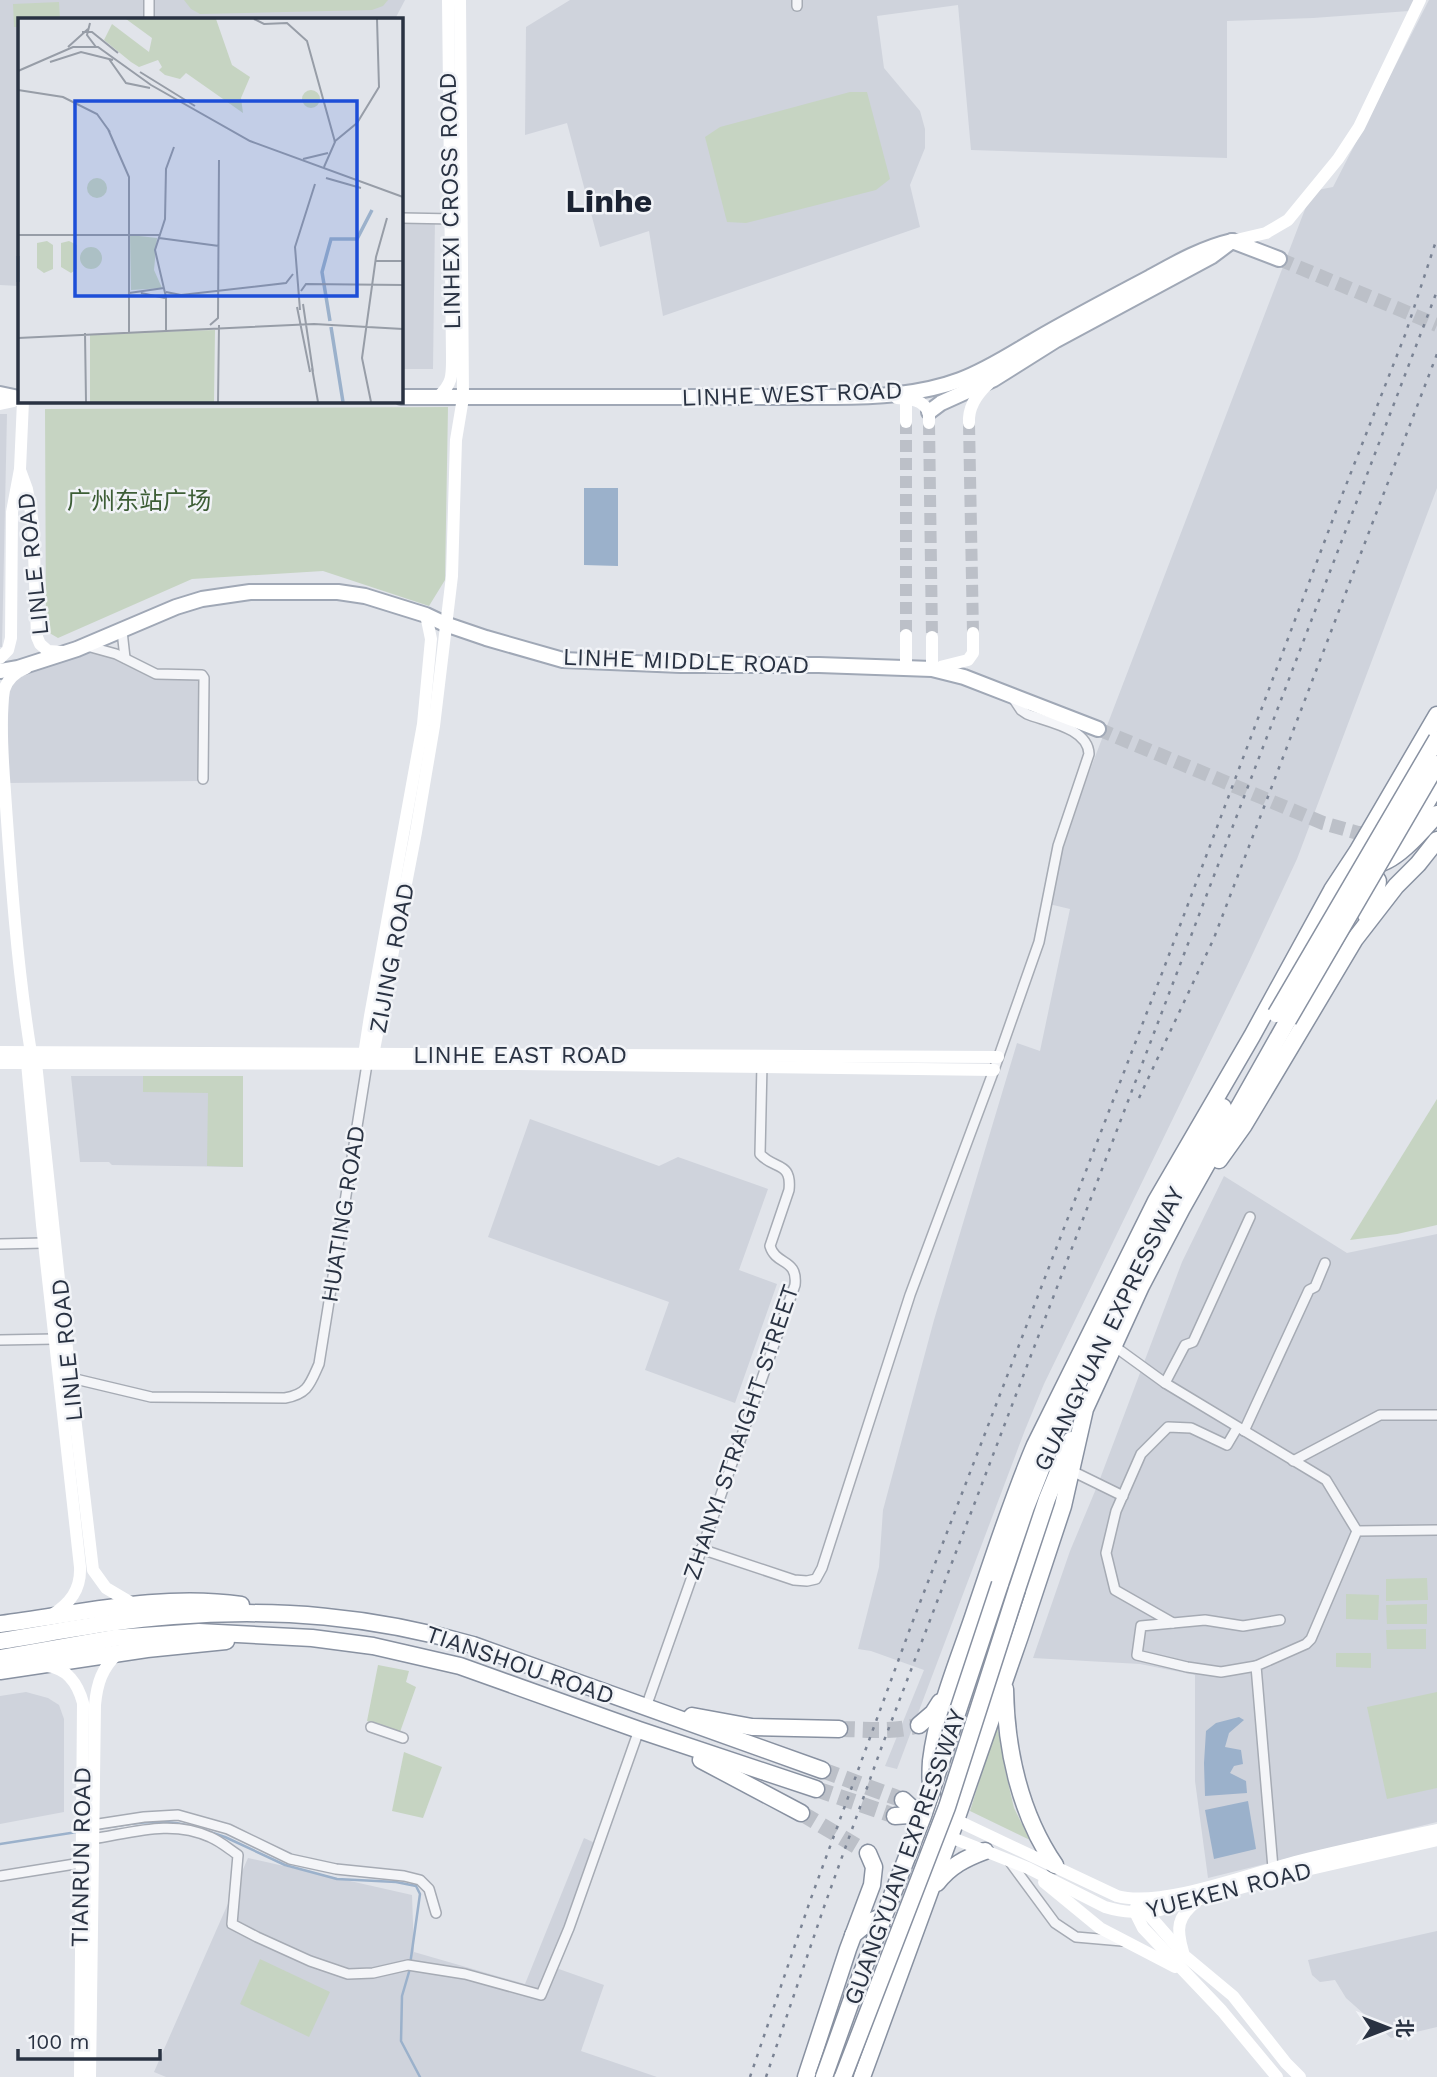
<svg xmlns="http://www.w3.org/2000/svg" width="1437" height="2077" viewBox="0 0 1437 2077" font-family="'Work Sans','Noto Sans SC',sans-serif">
<rect width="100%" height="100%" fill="#e1e4ea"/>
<g fill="#cfd3dc">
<polygon points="0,0 405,0 395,19 19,19 19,286 0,285"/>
<polygon points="570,0 1414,0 1409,11 1313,18 1227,21 1227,158 971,150 958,5 877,16 884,68 920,111 925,129 925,148 910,185 920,227 663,316 649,231 600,247 567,123 525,135 526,27"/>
<polygon points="1429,0 1437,0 1437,488 1297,859 1247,966 1044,1384 1025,1430 897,1769 885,1766 924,1670 871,1651 858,1649 879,1567 883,1510 934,1320 1017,1043 1040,1051 1070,909 1049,904 1067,830 1312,191 1333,187"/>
<polygon points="401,218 435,218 433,369 401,369"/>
<polygon points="0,414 7,414 2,647 0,647"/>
<polygon points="87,650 130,663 158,678 201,678 199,781 8,783 7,746 9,691 16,679 47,665"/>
<polygon points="71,1076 243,1076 243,1167 112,1165 109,1162 80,1162"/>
<polygon points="530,1119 659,1166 678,1157 768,1189 739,1270 777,1284 735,1403 645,1370 669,1302 488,1237"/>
<polygon points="1224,1176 1347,1253 1437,1234 1437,1822 1208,1878 1195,1781 1195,1675 1140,1664 1033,1658 1070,1551 1098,1484 1182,1262"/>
<polygon points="26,1692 48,1698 59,1705 64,1719 64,1812 0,1824 0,1696"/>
<polygon points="584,1838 604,1847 556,1968 604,1985 581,2051 657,2077 166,2077 154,2072 248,1858 412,1895 414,1952 525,1984"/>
<polygon points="1437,1931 1437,2027 1391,2038 1346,1998 1335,1980 1320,1982 1312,1975 1308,1960"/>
</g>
<g fill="#c6d4c2">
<polygon points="184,0 388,0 383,6 372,10 200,14 191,9"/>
<polygon points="59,2 60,19 19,19 19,27 14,27 13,4"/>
<polygon points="850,92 867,92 890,179 876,190 746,223 727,222 705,137 720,127"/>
<polygon points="448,407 445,580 429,606 323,571 192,579 58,638 46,631 45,409"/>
<polygon points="143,1076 243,1076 243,1167 207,1166 208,1093 143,1092"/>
<polygon points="1437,1099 1437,1225 1397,1234 1350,1240"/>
<polygon points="1427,1578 1428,1600 1386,1601 1386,1579"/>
<polygon points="1346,1594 1379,1595 1378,1620 1346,1619"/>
<polygon points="1427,1604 1427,1624 1387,1624 1386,1605"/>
<polygon points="1426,1629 1426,1649 1387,1649 1386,1630"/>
<polygon points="1336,1653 1371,1653 1371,1668 1336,1667"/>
<polygon points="378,1665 409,1671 406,1682 416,1687 400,1732 367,1721"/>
<polygon points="1437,1692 1437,1788 1387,1799 1367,1707"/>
<polygon points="997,1724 1006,1774 1014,1808 1030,1840 970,1811"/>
<polygon points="404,1752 442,1767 423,1818 392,1811"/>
<polygon points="260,1959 330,1992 309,2037 240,2004"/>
</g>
<g fill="#9bb1cb">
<polygon points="584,488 618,488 618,566 584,565"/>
<polygon points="1239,1717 1244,1720 1229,1733 1225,1747 1241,1750 1243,1764 1234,1766 1230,1773 1246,1781 1247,1793 1205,1796 1204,1763 1206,1731 1216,1723"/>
<polygon points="1248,1801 1256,1849 1214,1859 1205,1810"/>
</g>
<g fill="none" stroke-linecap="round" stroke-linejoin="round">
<g stroke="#9bb1cb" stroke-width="2.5">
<path d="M97,1829C130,1824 163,1817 194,1827"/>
<polyline points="201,1829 225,1837 285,1865 337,1879 396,1882 416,1886 420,1894 409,1972 402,1996 401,2041 420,2077"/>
<polyline points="0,1844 77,1832"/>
</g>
<g stroke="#bcc0c8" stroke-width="12" stroke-dasharray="12 6" stroke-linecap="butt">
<polyline points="906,422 906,635"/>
<polyline points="929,423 932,637"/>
<polyline points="969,423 973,633"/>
</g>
<g stroke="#bcc0c8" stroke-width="14" stroke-dasharray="14 7" stroke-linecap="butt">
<polyline points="1279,259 1437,325"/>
<polyline points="1098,729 1323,823 1358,833 1378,833"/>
</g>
<g stroke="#bcc0c8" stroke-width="16" stroke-dasharray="16 8" stroke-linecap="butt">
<path d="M839,1729C865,1729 894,1733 919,1725"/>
<polyline points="822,1770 903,1800"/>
<polyline points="816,1789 895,1816"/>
<polyline points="801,1813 868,1853"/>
</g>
<g stroke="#a6abb4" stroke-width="12">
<g id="street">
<polyline points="797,0 797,6"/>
<polyline points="149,19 149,0"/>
<polyline points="401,218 455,219"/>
<polyline points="122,631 125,658"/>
<polyline points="87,646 116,654 156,674 202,675 204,678 203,779"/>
<polyline points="0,1244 44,1243"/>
<polyline points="0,1340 55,1339"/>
<polyline points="1114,1346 1165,1383 1326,1480 1357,1531"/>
<path d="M67,1377L151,1397L285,1398C308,1394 310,1384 319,1364L367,1064"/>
<polyline points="1165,1383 1185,1345 1193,1342 1250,1217"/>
<polyline points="1244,1431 1309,1290 1315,1287 1325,1263"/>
<polyline points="1293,1461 1380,1415 1437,1415"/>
<polyline points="1072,1471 1123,1496"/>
<path d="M701,1549L794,1580L807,1581L816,1579L822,1568L910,1295L994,1070L1039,942L1058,846L1089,754C1088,728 1047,722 1027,714L1021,710L1013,698"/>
<polyline points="1173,1623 1115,1590 1106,1553 1116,1511 1141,1454 1168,1427 1191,1428 1227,1445 1237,1428"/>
<polyline points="1256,1666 1221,1672 1187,1667 1137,1655 1141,1626 1205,1620 1243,1626 1280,1620"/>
<path d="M646,1707L795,1285C798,1258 776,1266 770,1246L789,1190C792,1161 774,1170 760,1154L762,1064"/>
<polyline points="371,1727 403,1738"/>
<polyline points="92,1825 144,1817 178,1815 228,1829 290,1859 336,1869 404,1876 420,1880 429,1889 436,1913"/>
<path d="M92,1839C132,1833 171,1819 210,1837C220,1841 229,1849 238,1855L232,1924L257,1937L310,1961L348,1974L373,1973L408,1965L465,1974L541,1995L569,1928L639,1730"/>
<polyline points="1010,1862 1055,1923 1076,1937 1122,1941"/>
<polyline points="1273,1868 1256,1666 1306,1644 1311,1639 1357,1531 1437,1530"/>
<polyline points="0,1876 81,1863"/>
</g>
</g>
<g stroke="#a0a8b6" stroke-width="18">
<g id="primary">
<polyline points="1232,241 1279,259"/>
<polyline points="0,394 19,398"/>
<path d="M401,397H833C875,397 920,395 960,380C987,370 1011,354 1035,340C1073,318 1111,298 1149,278C1176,263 1202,248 1232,241"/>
<polyline points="929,412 941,403 994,379 1056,340 1212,256 1228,244"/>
<polyline points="0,671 18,668 77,649 176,607 202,599 250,592 338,592 365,596 426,615 445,624 486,638 563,660 681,665 819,665 932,669 964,677 1098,729"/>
</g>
</g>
<g stroke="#8891a1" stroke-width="19">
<g id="highway">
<polyline points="1404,841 1437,785"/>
<path d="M1372,864C1392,867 1424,829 1437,814"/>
<polyline points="1364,873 1373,873 1378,881 1376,892 1366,915"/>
<polyline points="1219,1160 1244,1125 1355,939 1396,886 1418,864 1437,840"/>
<polyline points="1109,1356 1141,1286 1182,1208 1288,1020"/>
<polyline points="1000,1584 1026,1507 1062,1416 1149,1239 1223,1107"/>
<polyline points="1017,1589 1047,1499 1071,1440"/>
<path d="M0,1624C78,1614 161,1593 241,1605"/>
<path d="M0,1641C57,1632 115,1620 173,1616C277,1608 373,1616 473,1645L822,1770"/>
<polyline points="0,1658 115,1638 199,1632 312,1638 373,1646 460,1666 639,1730 816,1789"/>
<polyline points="0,1671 147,1649 226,1641"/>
<path d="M1005,1689C1006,1750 1020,1814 1055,1865"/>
<polyline points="692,1716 752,1727 839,1729"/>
<polyline points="919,1725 933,1713 940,1702"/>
<polyline points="701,1760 801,1813"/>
<path d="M903,1800C924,1818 928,1828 929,1855"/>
<polyline points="895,1816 924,1814"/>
<path d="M950,1837C932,1815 929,1789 931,1761C937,1711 957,1664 973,1617C993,1559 1011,1501 1035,1445L1156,1201L1252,1036L1332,890L1357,852L1437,715"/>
<path d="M937,1883C950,1866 966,1858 985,1851"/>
<path d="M853,1935C871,1919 896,1903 906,1936"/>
<polyline points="806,2077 848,1949 872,1885 874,1867 868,1853"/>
<polyline points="862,2077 956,1820 1020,1636 1063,1506 1085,1409 1114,1346"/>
</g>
</g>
<use href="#street" stroke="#f4f5f8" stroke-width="9"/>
<g stroke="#fff" stroke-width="12">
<polyline points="1232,241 1266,233 1288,220 1338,159 1359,127 1420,0"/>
<path d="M438,397C453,383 452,375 452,356L448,0"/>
<path d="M897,398C910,399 922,399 929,412V423"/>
<polyline points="906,398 906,422"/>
<polyline points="0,404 19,400"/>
<path d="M969,423C968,407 976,395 988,384"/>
<polyline points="20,470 27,489 33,524 37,637 40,644 48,651 63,652"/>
<polyline points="906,635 906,668"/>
<polyline points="932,637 932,669 968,660 973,653 973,633"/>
<polyline points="0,658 8,650 11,638 12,512 20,469 23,401"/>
<path d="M26,668C16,672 7,680 4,690C0,714 3,766 5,792C11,879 17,966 31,1053L36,1063L60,1289L93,1570L106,1588L133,1604H136"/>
<polyline points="0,1052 998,1057"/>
<path d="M30,1057L27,1063L42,1225L80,1567C81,1590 70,1603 52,1615"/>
<polyline points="366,1060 364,1055 370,1016 423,724 431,639 426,615"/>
<polyline points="0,1063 517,1064 994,1070"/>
<polyline points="367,1064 373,1055 416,832 434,726 452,576 456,440 463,398 460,0"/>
<path d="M47,1666C67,1668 78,1684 83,1703L80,2077"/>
<path d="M956,1820L1117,1896C1161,1908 1250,1874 1295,1862C1342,1850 1390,1840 1437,1830"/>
<path d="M950,1837L1028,1868L1105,1907C1125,1913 1139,1913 1160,1910L1302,1871L1437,1840"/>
<polyline points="1044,1882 1100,1928 1175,1967"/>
<polyline points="1136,1907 1136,1914 1143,1928 1222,2011 1277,2077"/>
<polyline points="1143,1908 1185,1956 1233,1996 1286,2063 1300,2077"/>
<path d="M1183,1952C1176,1928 1177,1917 1197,1901"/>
<path d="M90,2077L95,1705C97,1683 102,1668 118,1653"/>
</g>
<use href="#primary" stroke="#fff" stroke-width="14"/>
<use href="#highway" stroke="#fff" stroke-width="16"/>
<g stroke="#7a8394" stroke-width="2.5" stroke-dasharray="3.5 7" stroke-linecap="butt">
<polyline points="1139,1098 1214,938 1437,354"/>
<polyline points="750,2077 810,1901 911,1626 1164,968 1339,503 1405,335 1437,238"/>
<polyline points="766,2077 824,1907 882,1746 1437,291"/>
</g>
<g stroke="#8891a1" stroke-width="19" stroke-linecap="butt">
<g id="highway-bridge">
<polyline points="1276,1014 1437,739"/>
<polyline points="1288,1020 1437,764"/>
<polyline points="824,2077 854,1993 923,1816 1000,1584"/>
<polyline points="843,2077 947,1807 1017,1589"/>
</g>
</g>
<use href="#highway-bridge" stroke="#fff" stroke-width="16"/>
</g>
<g text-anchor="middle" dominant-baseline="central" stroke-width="5" stroke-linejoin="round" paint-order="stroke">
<g font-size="24" fill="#293242" stroke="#f1f3f7">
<text transform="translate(450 201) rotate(-91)">LINHEXI CROSS ROAD</text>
<text transform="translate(792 394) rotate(-2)">LINHE WEST ROAD</text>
<text transform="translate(33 564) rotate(-96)">LINLE ROAD</text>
<text transform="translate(686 661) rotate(2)">LINHE MIDDLE ROAD</text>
<text transform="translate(392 958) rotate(-79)">ZIJING ROAD</text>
<text x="520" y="1055">LINHE EAST ROAD</text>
<text transform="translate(343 1214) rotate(-81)">HUATING ROAD</text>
<text transform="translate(1109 1329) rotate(-64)">GUANGYUAN EXPRESSWAY</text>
<text transform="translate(67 1350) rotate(-96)">LINLE ROAD</text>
<text transform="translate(741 1432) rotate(-71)">ZHANYI STRAIGHT STREET</text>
<text transform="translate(520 1665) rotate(19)">TIANSHOU ROAD</text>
<text transform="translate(81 1857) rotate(-89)">TIANRUN ROAD</text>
<text transform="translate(905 1857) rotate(-70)">GUANGYUAN EXPRESSWAY</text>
<text transform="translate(1229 1890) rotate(-14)">YUEKEN ROAD</text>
</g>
<g font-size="24" fill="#3d5e36" stroke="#f1f3f7">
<text x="139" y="501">广州东站广场</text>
</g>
<g font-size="32" font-weight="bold" fill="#1b2333" stroke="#f1f3f7">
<text x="609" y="201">Linhe</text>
</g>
</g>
<g transform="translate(18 18)">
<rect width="385" height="385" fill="#e1e4ea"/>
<path d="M108,1H198L214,47L232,59L223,80L225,95L168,55L162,61L147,57L141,52L144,49L140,42L121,49L113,44L86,22L94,6L131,34L134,20ZM284 81a9 9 0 1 1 18 0a9 9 0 1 1-18 0ZM69 170a10 10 0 1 1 20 0a10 10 0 1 1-20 0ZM112,217L139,220L136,252L144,270L113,272ZM29,223L35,227V251L26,255L19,250V225ZM51,223L59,227V251L53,255L43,249V225ZM62 240a11 11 0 1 1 22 0a11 11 0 1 1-22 0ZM197,312L196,384H72V316Z" fill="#c6d4c2"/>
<path fill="none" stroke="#9bb1cb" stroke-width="3.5" d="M0,238V264M312,303L304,254L313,221H339L354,192M313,309L325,384"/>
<path fill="none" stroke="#979da7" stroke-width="2" d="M236,1L246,6L269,5L289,23L317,124L306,149M72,5L69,17L78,29M64,14H74L100,35M50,29L70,11M91,41L108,65L132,70M32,44L63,34L95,42M0,53L55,29H80L133,67L232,123L385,179M122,54L177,88M0,72L45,79L79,96L92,114M90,111L111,159V315M316,124L339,105L361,69L359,1M285,141L310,135M308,160L343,170M0,217H142M141,220L201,228M357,243H385M283,273L288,266L385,267M148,274L163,277L268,265L275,256M111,275L146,270M123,275L147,280M285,286L295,354M279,289L292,354M282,292L277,229L297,166M192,307L200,300L201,142M148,312V279L137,232L147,201L148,151L156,129M67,315L68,384M0,320L296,306L385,311M294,350L300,384M200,384L201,307M353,384L344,340L358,239L369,200"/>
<path fill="#1d4ed8" fill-opacity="0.15" stroke="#1d4ed8" stroke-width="3.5" d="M57,83H339V278H57Z"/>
<rect width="385" height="385" fill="none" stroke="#293242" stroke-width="3.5"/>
</g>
<g transform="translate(1388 2028) rotate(90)" stroke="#f1f3f7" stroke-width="5" paint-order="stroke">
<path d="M0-5L12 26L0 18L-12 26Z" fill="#293242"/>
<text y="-10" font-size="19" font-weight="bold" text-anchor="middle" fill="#293242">北</text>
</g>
<path d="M18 2049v10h142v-10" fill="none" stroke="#293242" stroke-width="3.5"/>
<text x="28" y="2049" font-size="21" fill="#293242" stroke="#f1f3f7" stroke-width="5" paint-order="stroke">100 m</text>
</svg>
